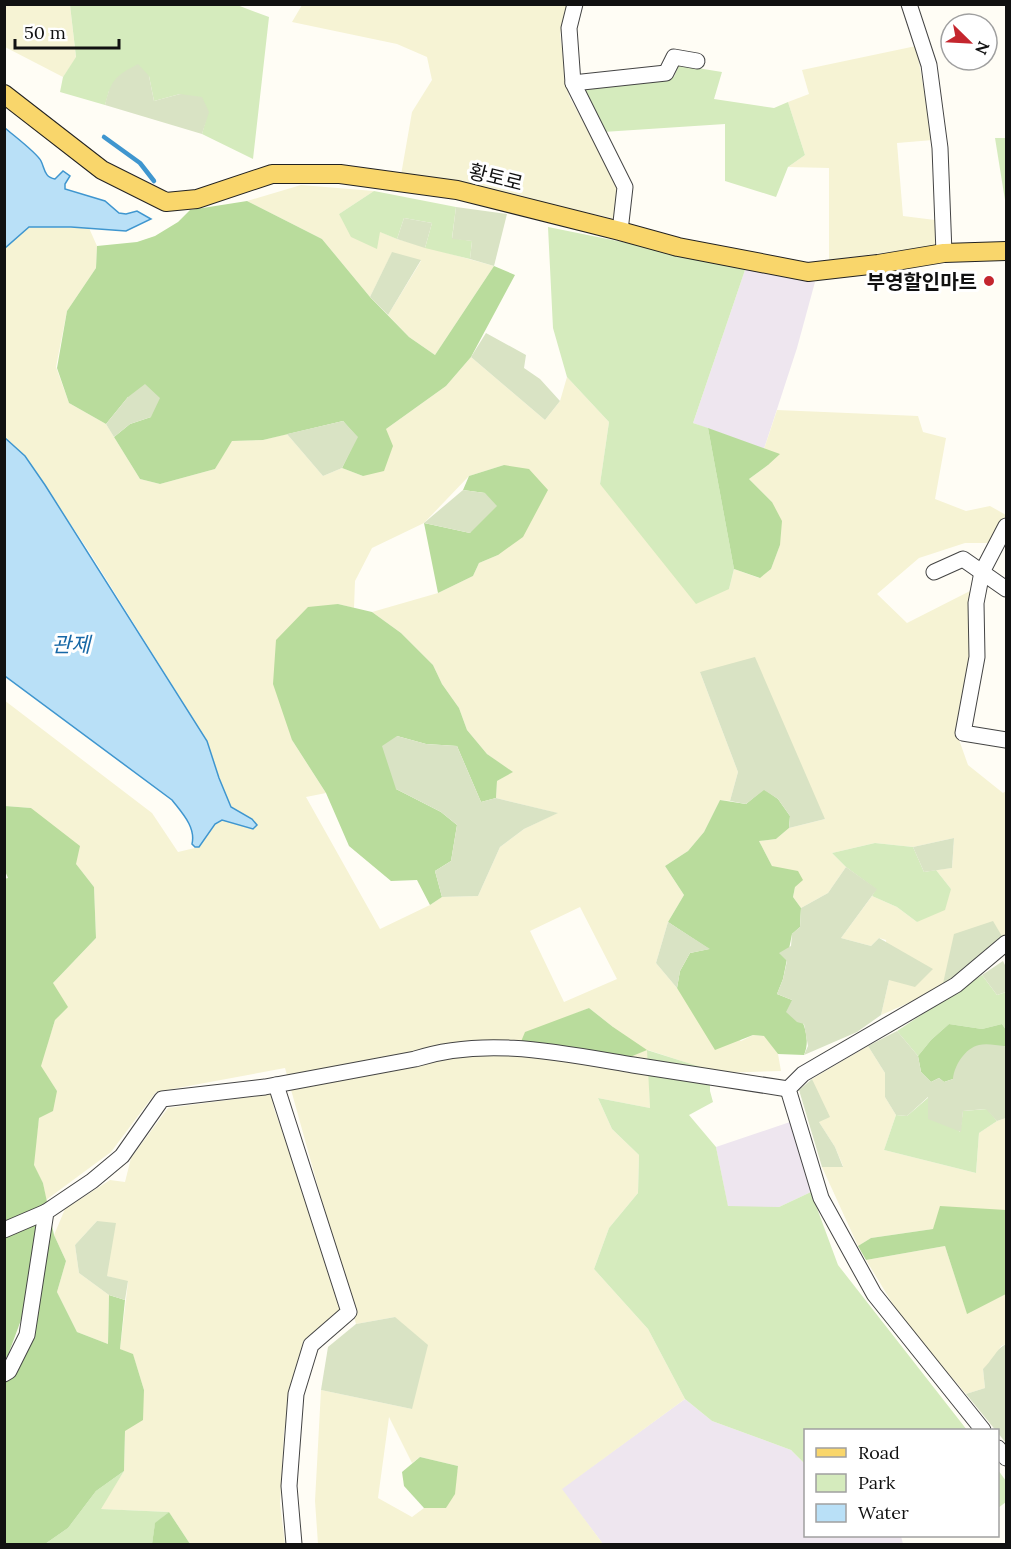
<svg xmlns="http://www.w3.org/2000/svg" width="1011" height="1549" viewBox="0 0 1011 1549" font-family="Lora,'Noto Sans KR',serif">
<rect width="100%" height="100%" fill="#fffdf5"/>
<g fill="#eee6ef">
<polygon points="746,267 815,282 797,348 764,449 693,423"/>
<polygon points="790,1122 811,1192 779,1207 728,1207 716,1147"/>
<polygon points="685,1399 712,1421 791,1450 805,1464 806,1536 901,1536 903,1544 603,1544 561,1489"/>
</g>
<g fill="#f6f3d4" fill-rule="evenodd">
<polygon points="4,5 70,5 76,58 63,77 5,47"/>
<polygon points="302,5 568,5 560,34 569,96 617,184 616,219 494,192 401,175 412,112 432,80 427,57 397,44 292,22"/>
<polygon points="916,46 933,140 897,143 903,216 935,220 936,246 829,260 829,168 788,167 805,155 788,102 809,94 802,70"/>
<polygon points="301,185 374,191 339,214 397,239 494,266 435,355 409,337 388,315 421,261 392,253 370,297 322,239 247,201"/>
<path d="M28,227L89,228L97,246L96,268L67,311L56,367L69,403L106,424L140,479L160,484L215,469L231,441L263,440L287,434L323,476L342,468L363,476L386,429L446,386L471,357L545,420L560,401L567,377L609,422L600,484L729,589L734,569L759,578L771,569L780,545L772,502L749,479L768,465L764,449L777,410L918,416L923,432L946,438L935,499L966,511L990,506L1006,515L992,543H965L919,558L877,594L907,623L970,591L972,653L957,734L968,765L1003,793L1006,791V934L942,988L881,1015L889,980L886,940L879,938L871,946L841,938L872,896L897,907L917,922L951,889L936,870L952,868L954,838L913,847L875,843L832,853L846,867L828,893L801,908L793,897L795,887L772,866L759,841L776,839L789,828L825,819L700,672L738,772L730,801L720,800L704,832L688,851L665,866L684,895L668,922L656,963L677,988L741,1041L753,1035L765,1036L778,1054L781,1071L718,1073L648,1050L650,1108L598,1098L612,1129L639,1155L638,1193L609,1228L594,1269L648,1329L685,1399L562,1489L603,1544H318L315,1501L321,1390L412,1409L395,1317L356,1324L285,1068L156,1092L111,1152L46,1200L43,1183L33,1165L39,1118L57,1091L40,1066L55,1020L53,983L96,938L94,887L31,808L5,806L4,700L152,813L178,852L199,847L215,824L222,820L253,828L252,819L231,807L219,778L207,741L90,553L25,456L5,437V248ZM504,465L498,555L479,563L473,576L438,593L372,612L401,633L433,665L442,684L459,708L467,730L487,754L512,772L497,781L496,798L557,813L524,829L500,847L478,896L442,897L430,905L380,929L306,797L326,793L292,740L338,604L354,608L355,581L372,548L424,523L469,476ZM580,907L617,979L564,1002L530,931ZM589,1008L613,1027L562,1019ZM389,1417L412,1463L420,1457L458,1466L456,1478L446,1508H424L412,1517L378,1498Z"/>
<polygon points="868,1046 885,1073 885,1097 896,1115 884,1150 976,1173 979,1133 997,1121 1006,1118 1006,1210 994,1210 933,1229 871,1238 858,1246 822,1167 843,1166 835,1147 819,1122 812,1079"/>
<polygon points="272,1094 274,1109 347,1305 303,1341 284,1432 280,1503 285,1544 190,1544 169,1512 100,1509 124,1471 125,1431 144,1390 133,1355 120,1349 128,1282 107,1276 97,1221 75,1245 79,1273 109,1295 108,1344 77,1332 57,1292 66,1261 54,1235 65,1209 110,1180 125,1182 131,1158 168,1108"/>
<polygon points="945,1246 967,1313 1006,1294 1006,1344 1001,1346 992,1362 983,1369 985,1388 966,1394 902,1319 866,1260"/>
</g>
<g fill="#d5ebbd">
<polygon points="70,5 237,5 269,17 253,159 202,134 208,112 180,94 154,101 149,76 109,91 105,105 60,92 63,77 76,57"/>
<polygon points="679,65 722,72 714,99 774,108 788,102 805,155 788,167 776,197 725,181 725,124 603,132 580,85 674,77"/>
<polygon points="995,138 1006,138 1006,201 1005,200"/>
<polygon points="374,191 456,207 452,238 472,241 470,259 425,248 432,223 404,218 397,239 380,232 377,249 351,237 339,214"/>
<polygon points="548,227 746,267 693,423 708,428 734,569 729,589 696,604 600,484 609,422 567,377 553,328"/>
<polygon points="875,843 913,847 924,872 936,870 951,889 945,910 917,922 897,907 872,896 876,889 846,867 832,853"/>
<polygon points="982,975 997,995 1006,992 1006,1030 1002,1024 982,1029 949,1024 931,1040 918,1056 897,1031"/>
<polygon points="647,1050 710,1070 710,1091 713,1102 689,1115 716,1147 728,1206 779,1207 811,1192 838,1265 967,1430 806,1430 805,1464 791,1450 712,1421 685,1399 648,1329 594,1269 609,1228 638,1193 639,1155 612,1129 598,1098 650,1108"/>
<polygon points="929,1097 960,1132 963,1111 987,1109 997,1121 979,1133 976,1173 884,1150 896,1115 907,1116"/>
<polygon points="998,1470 1006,1481 1006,1502 998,1508"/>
<polygon points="124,1471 101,1509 169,1512 155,1524 152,1544 45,1544 68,1528 96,1491"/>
</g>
<g fill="#b9dc9c">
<polygon points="247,201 322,239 370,297 409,337 435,355 494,266 515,275 471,357 446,386 386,429 393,446 384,471 363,476 342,468 357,437 343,421 263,440 232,441 215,469 160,484 140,479 114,437 130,424 151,417 128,397 106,424 69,403 57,368 67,311 96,268 97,246 137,242 155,236 178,222 190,210"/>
<polygon points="708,428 780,454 768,465 749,479 772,502 782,521 780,545 771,569 760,578 734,569"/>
<polygon points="504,465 529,469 548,490 523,537 498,555 479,563 473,576 438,593 424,523 470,533 485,493 463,490 469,476"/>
<polygon points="338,604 372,612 401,633 433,665 442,684 459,708 467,730 487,754 513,772 497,781 496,798 481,802 457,746 426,744 397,736 396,789 441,812 457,825 451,861 435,871 442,897 430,905 417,880 391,881 349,846 326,793 292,740 273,684 276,640 308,607"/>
<path d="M764,789L778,799L790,816L789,828L776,839L759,841L772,866L798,871L803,880L795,887L793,897L801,908L800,927L792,934L783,979L777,994L792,1000C801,1017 812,1036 804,1055L778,1054L764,1036L753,1035L715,1050L677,988L680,971L690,953L709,949L668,922L684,895L665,866L688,851L704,832L720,800L746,804Z"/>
<polygon points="5,806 31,808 80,846 76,864 94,887 96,938 53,983 68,1007 55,1020 41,1066 57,1091 53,1111 39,1118 34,1165 43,1183 54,1235 66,1261 57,1292 77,1332 108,1344 109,1295 125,1300 120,1349 133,1354 144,1390 143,1420 125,1431 124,1471 96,1491 68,1528 45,1544 4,1544 5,1383 17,1372 34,1328 24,1312 8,1355 5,1359 4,879 8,878 5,871"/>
<polygon points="589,1008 613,1027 647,1050 630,1057 599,1052 520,1044 525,1032"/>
<polygon points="949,1024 982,1029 1002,1024 1006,1030 1006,1048 1004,1046 953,1079 944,1082 939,1078 931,1082 921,1072 918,1056 931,1040"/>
<polygon points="940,1206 1006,1210 1006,1294 967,1314 945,1246 866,1260 858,1246 871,1238 933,1229"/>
<polygon points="420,1457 458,1466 455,1494 446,1508 424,1508 404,1486 402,1472"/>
<polygon points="169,1512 190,1544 152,1544 155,1523"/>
</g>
<g fill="#d9e3c4">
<path d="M138,64L149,76L154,101L180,94L202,97L209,112L202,134L105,105C111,80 115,76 138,64Z"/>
<polygon points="456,207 507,214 494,266 470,259 472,241 452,239"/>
<polygon points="404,218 432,223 425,248 397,239"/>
<polygon points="392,252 421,260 388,315 370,297"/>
<polygon points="486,333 526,355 524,368 540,379 560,401 545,420 471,357"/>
<polygon points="145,384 160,398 151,417 130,424 114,437 106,424 128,397"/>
<polygon points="343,421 358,437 342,468 323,476 287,434"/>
<polygon points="463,490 485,493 497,506 470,533 424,523"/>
<polygon points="755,657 825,819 789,828 790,816 778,799 764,790 746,804 730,801 738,772 700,672"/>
<polygon points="397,736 426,744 457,746 481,802 496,798 558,813 524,829 500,847 478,896 442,897 435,871 451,861 457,825 441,812 396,789 382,746"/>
<polygon points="954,838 952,868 924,872 913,847"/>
<polygon points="846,867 877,889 841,938 871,946 879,938 933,969 915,987 889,980 881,1015 857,1032 804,1055 808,1046 804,1024 797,1022 786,1012 792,1000 777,994 783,979 787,961 779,953 791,946 792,934 800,927 801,908 828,893"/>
<polygon points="993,921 1003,938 942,988 954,934"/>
<polygon points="668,922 710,949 690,953 680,971 677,988 656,963"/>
<polygon points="1003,961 1006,967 1006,992 997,995 982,975"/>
<path d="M897,1031L918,1056L921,1072L931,1082L939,1078L944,1082L953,1079C954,1066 965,1048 979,1045C986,1043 996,1045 1004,1046L1006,1048V1118L997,1121L986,1109L963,1111L961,1132L928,1119V1097L907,1116L896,1115L885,1097V1073L868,1046Z"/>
<polygon points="812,1079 830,1117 819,1122 835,1147 843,1167 822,1167 799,1090"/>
<polygon points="97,1221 116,1223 107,1276 128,1281 125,1300 109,1295 79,1273 75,1245"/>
<polygon points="395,1317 428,1345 412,1409 321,1390 328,1347 356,1324"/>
<path d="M1006,1344V1443L966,1394L985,1388L983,1369C991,1362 997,1348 1006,1344Z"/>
</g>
<g fill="#b9e0f7" stroke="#3f96cf" stroke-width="1.5">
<path d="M5,128C13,135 37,153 41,161C45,169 44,177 55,179L63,171L70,176L65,184V189L105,201L119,213L126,214L137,211L151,219L126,231L71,227H29L5,248Z"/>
<path d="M4,437L25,456L45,485L207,741L219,778L231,807L252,819L257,825L253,829L222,820L215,824L199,847H195L192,844C196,827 182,813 172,800L5,676Z"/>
</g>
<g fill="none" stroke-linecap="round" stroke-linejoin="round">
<polyline stroke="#3f96cf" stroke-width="4.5" points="104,137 140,163 154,181"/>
<g stroke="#444" stroke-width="17">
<g id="minor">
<polyline points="575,4 569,28 573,83 625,187 620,231"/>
<polyline points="909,4 929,65 940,148 944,253"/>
<polyline points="573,83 666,73 674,57 697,61"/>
<polyline points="934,572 963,559 1006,589"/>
<polyline points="1006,740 963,733 977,657 976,603 982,572 1006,526"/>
<polyline points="276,1085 349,1312 311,1345 296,1394 289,1486 294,1544"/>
<polyline points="4,1230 46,1212"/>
<path d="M4,1374L9,1371L27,1335L46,1212L92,1181L122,1156L162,1099L265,1087L415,1059C485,1036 562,1053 633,1065C685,1073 736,1081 788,1089"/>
<polyline points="983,1430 874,1294 821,1198 788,1089 803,1074 956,985 1006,943"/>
<polyline points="998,1448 1006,1458"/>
</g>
</g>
<g stroke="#222" stroke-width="20">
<polyline id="major" points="4,94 102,170 166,202 197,199 272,174 340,174 457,190 620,231 678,247 808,272 878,264 944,253 1006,251"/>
</g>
<use href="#minor" stroke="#fff" stroke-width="15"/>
<use href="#major" stroke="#f9d66b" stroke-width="18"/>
</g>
<circle fill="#c4262e" stroke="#fff" stroke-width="2" cx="989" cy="281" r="6"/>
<g text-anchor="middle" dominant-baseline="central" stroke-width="6" stroke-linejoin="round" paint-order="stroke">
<g font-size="20" fill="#111" stroke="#fff">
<text transform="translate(496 177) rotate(14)">황토로</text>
</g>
<g font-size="20" font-weight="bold" fill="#111" stroke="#fff" text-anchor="end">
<text x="977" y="281">부영할인마트</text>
</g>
<g font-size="21" font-style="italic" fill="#1768a6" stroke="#fff">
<text x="71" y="644">관제</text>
</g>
</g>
<rect width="1011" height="1549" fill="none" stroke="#111111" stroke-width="12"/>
<rect x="804" y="1429" width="195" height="108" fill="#ffffff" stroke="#a0a0a0" stroke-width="1.5"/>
<rect x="816" y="1448" width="30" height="9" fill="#f9d66b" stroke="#a0a0a0" stroke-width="1.5"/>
<text x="858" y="1459" font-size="18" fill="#111111">Road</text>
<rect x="816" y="1474" width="30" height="18" fill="#d5ebbd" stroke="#a0a0a0" stroke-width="1.5"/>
<text x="858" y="1489" font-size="18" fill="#111111">Park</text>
<rect x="816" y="1504" width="30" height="18" fill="#b9e0f7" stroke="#a0a0a0" stroke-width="1.5"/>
<text x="858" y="1519" font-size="18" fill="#111111">Water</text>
<g transform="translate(969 42) rotate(114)"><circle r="28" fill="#ffffff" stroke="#a0a0a0" stroke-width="1.5"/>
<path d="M0-4.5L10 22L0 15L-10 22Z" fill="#c4262e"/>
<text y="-9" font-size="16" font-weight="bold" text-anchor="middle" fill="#111111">N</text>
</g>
<path d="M15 39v9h104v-9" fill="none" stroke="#111111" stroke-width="3"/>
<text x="24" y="39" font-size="18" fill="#111111" stroke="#ffffff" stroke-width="4.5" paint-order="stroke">50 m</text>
</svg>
